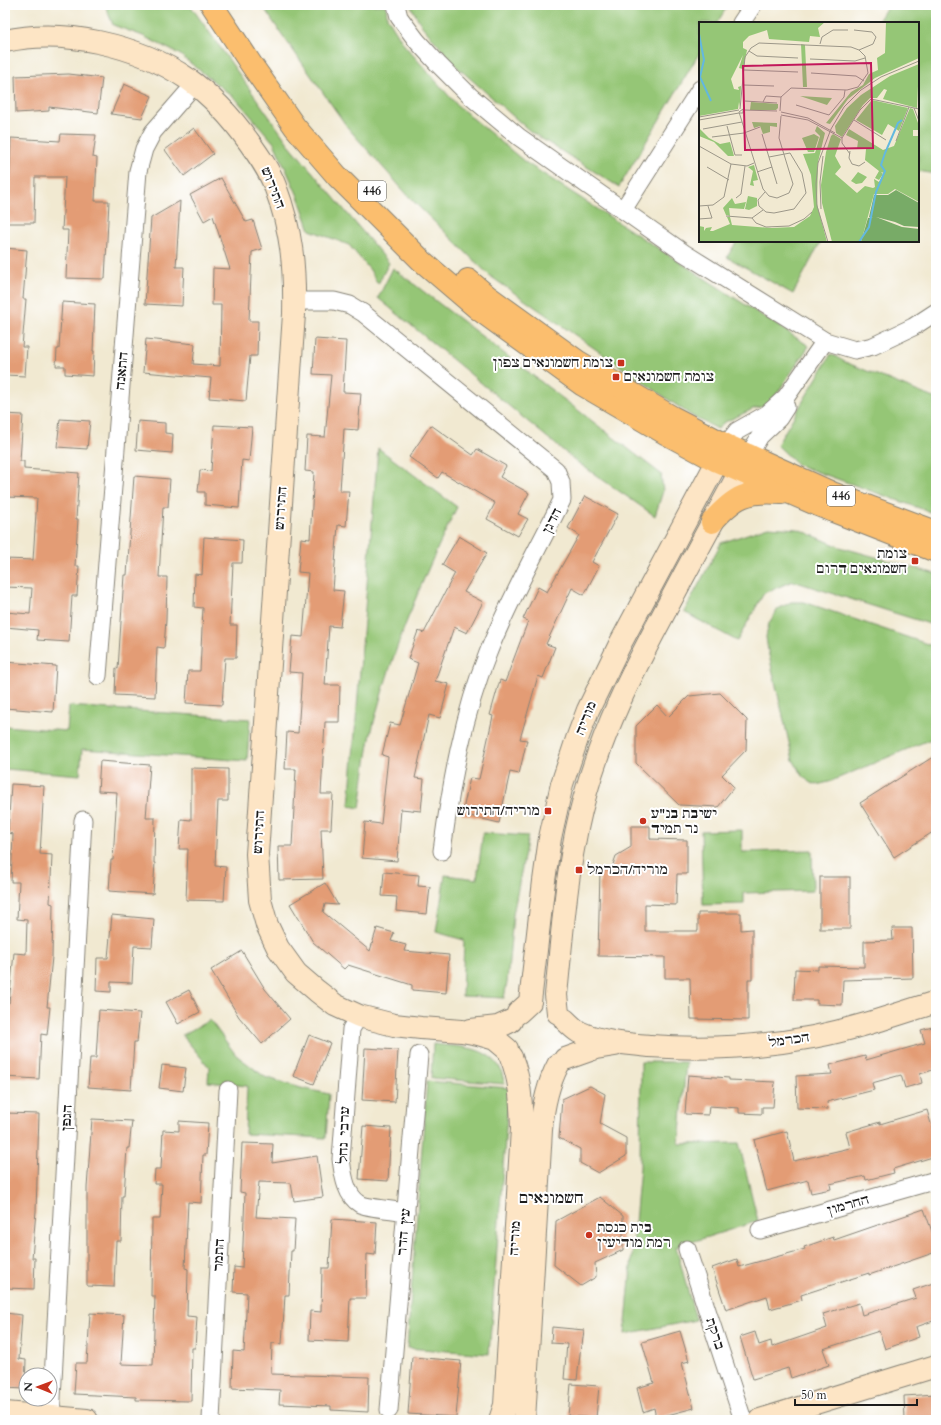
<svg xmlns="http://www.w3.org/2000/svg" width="941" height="1425" viewBox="0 0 941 1425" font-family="Cardo,'Frank Ruhl Libre',serif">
<rect width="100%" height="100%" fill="#fff"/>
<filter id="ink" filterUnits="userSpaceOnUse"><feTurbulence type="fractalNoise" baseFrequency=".025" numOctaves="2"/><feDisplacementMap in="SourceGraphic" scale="8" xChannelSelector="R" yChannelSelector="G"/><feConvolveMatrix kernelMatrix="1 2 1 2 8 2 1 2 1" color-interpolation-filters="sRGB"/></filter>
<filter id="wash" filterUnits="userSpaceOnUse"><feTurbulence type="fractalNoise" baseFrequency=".012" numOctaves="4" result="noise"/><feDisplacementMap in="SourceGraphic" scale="16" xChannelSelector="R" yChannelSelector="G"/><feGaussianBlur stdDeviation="0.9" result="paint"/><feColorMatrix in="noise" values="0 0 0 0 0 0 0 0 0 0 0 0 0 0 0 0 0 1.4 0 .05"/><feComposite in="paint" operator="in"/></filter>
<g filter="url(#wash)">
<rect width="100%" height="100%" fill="#f1e9d1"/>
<g fill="#95c676" stroke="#587149">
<polygon points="105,5 190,5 288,143 389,263 378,284 370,270 349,245 310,230 298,196 274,143 237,100 179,54 143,36 113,25"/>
<polygon points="262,5 386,5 387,17 405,46 457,105 525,162 809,346 770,404 753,409 723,423 718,429 692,416 490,276 412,200 348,128 276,26"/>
<polygon points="410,5 728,5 717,23 700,23 700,52 619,187 531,132 456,66 422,26"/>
<polygon points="888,5 936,5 936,174 918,171 918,23 877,23"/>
<polygon points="737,241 821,241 793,294 727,257"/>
<polygon points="393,268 661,474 663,491 655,516 577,462 378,298"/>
<polygon points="831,354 845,362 936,399 936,514 798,465 777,445"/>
<path d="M378,448L457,507C423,577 392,650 373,726C366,753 364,781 360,808L349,806Z"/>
<polygon points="768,527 798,529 840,547 936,574 936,626 793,581 764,593 737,641 684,612 721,543"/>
<polygon points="791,602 804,602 936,647 936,737 829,782 816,785 809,782 803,776 793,760 768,651 766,637 769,623 778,609"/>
<polygon points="69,706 250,719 247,761 82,749 80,775 5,769 5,726 67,731"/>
<polygon points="742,830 742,852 812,850 813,891 744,893 744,904 703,905 701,831"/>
<polygon points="483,833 528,836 513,915 507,983 504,998 462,996 464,940 436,932 445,875 477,879"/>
<polygon points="210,1020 236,1055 265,1077 301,1088 329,1094 326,1138 245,1134 247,1086 208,1082 209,1067 182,1035"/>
<path d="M433,1044C457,1047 484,1045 499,1066C502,1071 503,1079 505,1084L431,1078Z"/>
<polygon points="641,1062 686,1062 679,1144 739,1143 758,1221 676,1247 696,1320 625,1334 640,1167"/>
<polygon points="427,1081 509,1088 489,1354 407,1348"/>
</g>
<g id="blocks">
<g fill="#e39c75">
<polygon points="69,74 102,78 98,113 49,107 49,111 16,113 15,76"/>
<polygon points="124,84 152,96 142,118 111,114"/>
<polygon points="194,128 213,154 184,176 165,150"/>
<polygon points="61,134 96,135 93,157 97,158 95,201 109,201 105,279 66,278 68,230 62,230 65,177 35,177 34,223 5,223 5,193 9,193 11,138 60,141"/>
<polygon points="221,178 246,222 253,220 262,249 252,252 249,321 258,321 257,356 250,356 246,401 209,398 211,378 143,372 146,339 195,344 193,364 220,366 221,305 212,305 213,268 230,269 213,216 204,221 190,195"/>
<polygon points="180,201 176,267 184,267 182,306 145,304 151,218"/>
<polygon points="5,248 27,250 23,299 26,299 22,347 27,347 25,376 5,375"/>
<polygon points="62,302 95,304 93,351 94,351 93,376 65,374 65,366 56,366 57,349 59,349"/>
<polygon points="315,339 346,341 343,392 361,393 358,430 344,429 340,491 349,491 346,526 338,525 333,590 344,591 340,627 329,626 325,685 340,685 339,722 325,722 321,794 333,794 331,829 321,829 323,879 279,880 278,846 292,846 296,769 285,769 287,732 298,733 302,673 289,672 292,636 303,637 308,573 298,572 301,538 310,539 314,472 305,471 307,436 325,437 331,375 313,374"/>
<polygon points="5,414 23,415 20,461 24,461 24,469 79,473 76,519 78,519 75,566 79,566 77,596 72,596 69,642 37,640 38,630 5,627 5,612 30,614 32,588 5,587 5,559 33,560 37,498 5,497"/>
<polygon points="60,419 90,421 87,449 57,447"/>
<polygon points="138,421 165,423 165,433 173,434 172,453 136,450"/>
<polygon points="214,425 252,427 249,461 242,460 239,508 205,505 205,492 198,492 200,470 211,471"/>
<polygon points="431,425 473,455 477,449 506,466 500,477 529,493 518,514 528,519 518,536 487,519 495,503 442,472 438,478 409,457"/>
<polygon points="134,476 170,479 168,507 163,507 159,577 167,577 166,620 164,648 157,647 155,697 115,695 116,668 118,669 124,575 127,575"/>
<polygon points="585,496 618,514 592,562 599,566 584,595 572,588 546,644 555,647 543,678 538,676 520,739 527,740 519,774 510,772 499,823 462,814 470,778 479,779 493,716 490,715 500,680 505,682 528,621 523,619 538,587 547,592 579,535 568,528"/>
<polygon points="459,536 487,553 464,592 483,602 467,633 454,627 435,681 449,684 440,718 429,715 415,778 424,779 421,811 401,809 397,861 362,858 365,822 381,824 388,757 382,755 390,723 400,725 418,663 408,659 418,631 424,633 455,573 442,565"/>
<polygon points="204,537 243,540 242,563 233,563 230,625 237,625 236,658 225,658 222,705 186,703 188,671 200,671 203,608 194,607 195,574 202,575"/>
<polygon points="5,662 56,666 53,712 5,708"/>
<polygon points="720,693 747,720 746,750 722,775 734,787 718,807 679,805 636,763 636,726 657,705 668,717 689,696"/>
<polygon points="936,755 936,830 894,857 860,803"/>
<polygon points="100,761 150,765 146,818 155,818 154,863 155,863 153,894 109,891 111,860 113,860 117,792 98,791"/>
<polygon points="191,768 228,769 228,801 218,801 215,866 226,867 224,901 186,900 188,849 179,849 181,819 191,820"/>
<polygon points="11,784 44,786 40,854 52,855 50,903 53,904 52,957 47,1007 50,1007 47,1035 41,1034 39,1079 5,1077 8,1031 5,1031 5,1003 9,1003 14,953 26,954 27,920 17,919 19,882 11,882 13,834 8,833"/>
<polygon points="631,826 650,826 650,839 687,840 687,874 677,874 676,905 645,904 645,931 698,931 698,913 741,913 741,930 752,929 752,979 748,979 748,1020 691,1019 690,978 665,978 665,957 598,956 600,870 611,870 616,856 631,847"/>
<polygon points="384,872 419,875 418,886 430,887 427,914 396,911 397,897 382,896"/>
<rect x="820" y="877" width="30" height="52"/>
<polygon points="325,883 338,905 325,904 323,912 370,951 377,928 394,933 391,941 406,945 404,951 449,955 446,993 412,990 412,985 348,965 344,969 313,942 290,904"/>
<polygon points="112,915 154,919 152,947 134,946 132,983 111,982 111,992 96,991 97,958 108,958"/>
<polygon points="892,928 912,928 913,978 843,980 842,1005 817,1004 817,1000 794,1000 795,969 818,970 818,966 864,967 864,941 893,940"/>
<polygon points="242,951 265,989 290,1019 262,1044 239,1017 211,970"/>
<polygon points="189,990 200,1012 178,1024 166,1002"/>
<polygon points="99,1010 140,1013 137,1042 134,1042 131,1090 88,1087 90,1058 96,1058"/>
<polygon points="936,1026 936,1069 920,1074 922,1083 905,1088 901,1075 872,1083 874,1090 827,1102 828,1109 797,1108 796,1076 832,1074 830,1065 865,1056 866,1060 925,1043 921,1030"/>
<polygon points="309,1035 330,1043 314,1084 293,1076"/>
<polygon points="365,1048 398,1050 395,1102 362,1100"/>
<polygon points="162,1065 186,1068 183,1091 159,1088"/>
<polygon points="688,1075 729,1078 729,1080 775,1082 773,1107 762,1107 762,1114 739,1113 739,1108 709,1106 708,1115 685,1114"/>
<polygon points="590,1086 605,1094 600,1124 626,1138 626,1156 598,1173 580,1163 580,1149 559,1138 562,1099"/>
<polygon points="927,1110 936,1141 936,1156 893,1169 894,1173 866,1180 865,1176 830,1184 831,1189 811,1193 808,1180 767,1191 754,1140 787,1131 794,1161 850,1148 846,1132 880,1122 880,1124"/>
<polygon points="5,1113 39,1114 36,1211 32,1258 35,1258 34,1289 5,1288"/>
<polygon points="92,1119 132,1121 129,1148 127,1148 124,1196 122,1196 121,1241 116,1241 114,1287 87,1286 87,1188"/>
<polygon points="179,1121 208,1123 206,1155 203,1155 201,1203 188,1202 185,1268 188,1269 187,1316 197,1317 195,1348 192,1348 191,1401 136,1400 136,1397 74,1394 76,1363 87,1363 90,1313 124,1315 121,1364 153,1365 155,1296 151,1296 152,1219 160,1219 162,1184 154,1184 155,1169 161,1169 163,1130 179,1131"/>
<polygon points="363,1126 391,1128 388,1181 359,1179"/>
<polygon points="242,1143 273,1144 272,1163 317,1156 323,1197 294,1201 291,1183 259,1182 256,1217 295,1219 293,1251 291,1251 289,1295 285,1295 282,1344 272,1343 271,1374 369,1377 368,1412 331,1410 331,1406 279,1404 280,1390 232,1388 233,1351 244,1352 247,1293 233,1292 234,1267 242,1268 245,1193 240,1192"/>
<polygon points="600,1197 623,1216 623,1250 595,1263 596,1277 581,1286 554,1265 556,1221"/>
<polygon points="924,1209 936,1243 936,1252 869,1275 869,1273 801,1295 802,1300 770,1309 767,1296 726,1310 712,1268 737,1259 739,1267 805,1249 804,1247 833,1237 834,1240"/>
<polygon points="332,1219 377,1222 375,1255 367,1254 366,1298 350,1298 348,1342 309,1340 310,1311 321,1312 322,1268 329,1268"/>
<polygon points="936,1282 936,1320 916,1327 919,1337 885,1349 879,1331 823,1349 829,1365 791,1378 788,1368 753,1379 740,1337 755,1332 759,1345 771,1341 772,1347 827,1328 823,1314 859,1303 862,1315 916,1298 913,1290"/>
<polygon points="5,1313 22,1315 19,1359 26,1360 25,1389 5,1388"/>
<polygon points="552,1327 584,1330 582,1345 581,1345 577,1380 564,1379 567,1344 551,1343"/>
<polygon points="680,1331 689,1361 682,1363 694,1408 656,1418 654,1408 643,1412 637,1388 654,1383 642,1342"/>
<polygon points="412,1357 461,1361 456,1417 408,1414"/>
<polygon points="571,1384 599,1386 596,1418 568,1416"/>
<polygon points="936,1394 936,1420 905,1420 904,1396"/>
</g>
</g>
</g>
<g filter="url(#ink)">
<use href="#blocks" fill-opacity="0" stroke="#868276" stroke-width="1"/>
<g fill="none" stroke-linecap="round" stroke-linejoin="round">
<g stroke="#868276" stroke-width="19">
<g id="street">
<polyline points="396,5 399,17 417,41 438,64 470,96 519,137 684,253 825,341 855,350 873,346 913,327 936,312"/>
<polyline points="741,23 753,5"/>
<polyline points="623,210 700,89"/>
<path d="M294,301H334L350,305L363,313L556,470L561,482L562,500C537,551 509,600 488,653C463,715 451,784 442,851"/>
<polyline points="726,445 737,431 767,414 786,397 825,341"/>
<polyline points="749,455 760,436 779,418 786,407"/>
<polyline points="98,676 138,171 144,149 153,132 194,85"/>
<path d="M359,1016L351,1029L341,1159C343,1173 345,1195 360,1204C367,1208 396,1210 406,1212"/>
<polyline points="760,1230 936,1180"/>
<polyline points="687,1249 743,1420"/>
<polyline points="389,1410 419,1055"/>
<polyline points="51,1417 83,820"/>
<polyline points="211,1420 228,1090"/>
</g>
</g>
<g stroke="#868276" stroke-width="24">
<g id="secondary">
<path d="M5,41C64,28 138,45 188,79C212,96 232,118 249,142C259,156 269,170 275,186C292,231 295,267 294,314L257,854L260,900L267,925L278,948L296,973L317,991L335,1005L359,1016L394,1025L421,1028L462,1031L478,1034L495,1039L507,1049"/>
<polyline points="518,1013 530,1002 544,881 550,838 562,784 577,739 588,710 620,644 726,445"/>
<path d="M558,1013L556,995C563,927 567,858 586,792C604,728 632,673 663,615C691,561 720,509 749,455"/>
<path d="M565,1020C569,1024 574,1029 579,1032C600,1042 627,1044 650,1046C704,1050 760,1047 813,1037C855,1029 895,1015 936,1002"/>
<polyline points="471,1030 498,1027 511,1021"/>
<polyline points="565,1059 596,1048 615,1045"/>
<polyline points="5,1413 87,1420"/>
<path d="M500,1420L505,1405L522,1129C521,1104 521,1081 511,1057"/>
<path d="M524,1420L541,1130C543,1107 547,1086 558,1065"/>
<polyline points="760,1420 936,1366"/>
</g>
</g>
<g stroke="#868276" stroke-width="24">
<g id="primary">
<polyline points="212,5 251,64 295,127 338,177 422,261 477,308 583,385 665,433 717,461 818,505 936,551"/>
<polyline points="468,280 487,296 577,361 672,417 726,445 832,493 936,532"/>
<path d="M712,522C735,496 747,490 782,493"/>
</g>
</g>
<use href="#street" stroke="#fff" stroke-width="17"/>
<use href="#secondary" stroke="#fde5c5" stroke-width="22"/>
<use href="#primary" stroke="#fbbe6e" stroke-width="22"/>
</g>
</g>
<g fill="#c8321e" stroke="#fff" stroke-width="1.5">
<rect x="617" y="359" width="8" height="8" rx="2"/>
<rect x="612" y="373" width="8" height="8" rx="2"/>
<rect x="911" y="557" width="8" height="8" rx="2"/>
<rect x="544" y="807" width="8" height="8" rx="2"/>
<circle cx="643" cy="821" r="4"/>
<rect x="575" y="866" width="8" height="8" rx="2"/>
<circle cx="589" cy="1235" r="4"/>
</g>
<g text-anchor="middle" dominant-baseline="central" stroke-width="4" stroke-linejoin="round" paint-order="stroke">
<g fill="#fff" stroke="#606060" stroke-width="1">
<rect x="358" y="181" width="28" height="20" rx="3"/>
<rect x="827" y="486" width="28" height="20" rx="3"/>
</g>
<g font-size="12" font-weight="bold" fill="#1c1c1c">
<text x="372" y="191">446</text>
<text x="841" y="496">446</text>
</g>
<g font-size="13" fill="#1c1c1c" stroke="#fff">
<text transform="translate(273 188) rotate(68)">התירוש</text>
<text transform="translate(122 371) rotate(-85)">התאנה</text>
<text transform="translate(281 508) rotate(-86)">התירוש</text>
<text transform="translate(552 521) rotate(-63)">הדגן</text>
<text transform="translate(586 718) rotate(-68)">מוריה</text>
<text transform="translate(259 832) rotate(-87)">התירוש</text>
<text transform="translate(789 1040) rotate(-8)">הכרמל</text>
<text transform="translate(67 1118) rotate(-87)">הגפן</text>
<text transform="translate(344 1135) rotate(-88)">ערבי נחל</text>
<text transform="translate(848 1205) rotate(-16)">החרמון</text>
<text transform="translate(404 1232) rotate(-85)">עץ הדר</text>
<text transform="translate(515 1238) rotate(-87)">מוריה</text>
<text transform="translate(219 1255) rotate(-87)">התמר</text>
<text transform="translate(715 1334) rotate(72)">ברקת</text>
</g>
<g font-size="13" font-weight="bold" fill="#1c1c1c" stroke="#fff" text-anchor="start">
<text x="613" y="363" text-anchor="end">צומת חשמונאים צפון</text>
<text x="624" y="377">צומת חשמונאים</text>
<text x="907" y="554" text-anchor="end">צומת<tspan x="907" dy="15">חשמונאים דרום</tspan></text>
<text x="540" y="811" text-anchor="end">מוריה/התירוש</text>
<text x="651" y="814">ישיבת בנ"ע<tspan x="651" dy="15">נר תמיד</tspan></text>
<text x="587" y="870">מוריה/הכרמל</text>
<text x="597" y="1228">בית כנסת<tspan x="597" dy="15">רמת מודיעין</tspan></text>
</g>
<g font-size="15" fill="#1c1c1c" stroke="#fff">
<text x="551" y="1198">חשמונאים</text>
</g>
</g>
<g transform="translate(699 22)">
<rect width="220" height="220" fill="#f1e9d1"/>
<path d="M0,0H126L119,6L121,15L111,14L110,20L70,17L68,8L50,14L44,20V26L48,28L44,47L40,46L44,33L32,57L35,67L40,68L39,65L42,64L41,85L40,80L39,87L0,94ZM187,0H220V36L176,56L149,77L131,102L127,101L152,70L164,63L170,52L179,48L178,36L186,31ZM102,22L106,23L108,65H104ZM220,42L218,86L184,77L188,68L185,67L178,76H171L164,83L143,115L137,111L136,104L148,86L162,73L191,54ZM101,74L133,76L128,83ZM173,78L209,86L200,109L189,102L183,113L157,98ZM52,80L79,82V86L77,88H51ZM211,86L214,87L219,101V108H214V114H220V180L196,167L189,172H175L162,220H133L123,181L122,163L127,130L132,114L134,112L142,117L136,134L142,145L136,152L158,171L166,164L174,166L176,165L175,157L180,160L185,151L182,150L184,152L180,158L176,156L180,149L166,138L167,127H158L159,119L147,113L150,107L184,128L195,124ZM53,100L78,101V105L71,104V110L64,112L61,104L55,106ZM118,104L126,111L119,140L118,182L128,220H0V204L5,205V209L7,206L13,205L11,209H14L31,202L28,195H31L33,203L73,206L95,205L111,194L115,185L112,153L104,132L116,131L121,114L116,109ZM0,106L10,116L21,122L31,120L35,134H29L15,120L0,114ZM115,112L120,115L115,130H109L103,116ZM55,143L59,158L54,159L55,164L51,163L54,149L49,145ZM159,150L168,155L163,161L157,162L152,159ZM49,174L58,176V184L50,188L46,187ZM33,176L36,182L47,180L45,187L30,186L31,194L27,193L24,186Z" fill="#95c676"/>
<path d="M197,168L220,181V205L205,204L196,200L177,195L203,205L220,207V220H162L169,196L174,195H170L175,173H189Z" fill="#78ab67"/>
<path fill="none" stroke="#63b8df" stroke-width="2" d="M0,12L5,38L1,55L12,79M160,220L170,205L177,170L186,149L182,143L186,131L199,101L203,98"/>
<path fill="none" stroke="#9c9789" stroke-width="1" d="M155,8L173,10L177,15L174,22L160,28M121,22L123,15L134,8H149M50,29L58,34L99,36M111,37L156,39L166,36M45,48L99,50M112,51L157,54L165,59M44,63L75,64M46,79L78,81M64,80L67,74L82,75M97,83L130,93L145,75L146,68M215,86L220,99M41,87L46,35L52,26L60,21L152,25L160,28L166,34L169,51L159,65L148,68L92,66L82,75L81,89M45,88L78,89M82,90L109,96L136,111M41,91H44V87L40,90L64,167L70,174L78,176L90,171L94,162L80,116L82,94M82,93L109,98L143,116M0,95L40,88M0,98L40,91M155,98L187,118M28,104L36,133H43M4,107L43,100M63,112L78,162M13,115L45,111L61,105M197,119L210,85M0,124L32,142L48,144L55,141M151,129L150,136L153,142L160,144L166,140M151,132L143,121V116L161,88L172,77L220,87M8,145L30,158M58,150L73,145M66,170L59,178L60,184L67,190L75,191L95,187L107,171L103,151L91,131L70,135M37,176L42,172L46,144M0,184L14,183L25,175L32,142M122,187L121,160L124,134M27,194L53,196L64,188M53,196L57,201L67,205L90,204L105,197L113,190M0,197L13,196L9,184M129,220L118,184L117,162L119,141L132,107L145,85L162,68L182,55L220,39"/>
<path fill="#c2185b" fill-opacity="0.15" stroke="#c2185b" stroke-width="2" d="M172,41L174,126L46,128L44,44Z"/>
<rect width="220" height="220" fill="none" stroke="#1c1c1c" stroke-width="2"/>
</g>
<rect width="941" height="1425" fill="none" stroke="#fff" stroke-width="20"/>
<g transform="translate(38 1387) rotate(271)"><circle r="19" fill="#ffffff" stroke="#a4a4a4"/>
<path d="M0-3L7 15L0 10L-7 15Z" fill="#c8321e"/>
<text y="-6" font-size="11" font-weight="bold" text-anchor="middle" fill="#1c1c1c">N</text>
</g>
<path d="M795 1399v6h122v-6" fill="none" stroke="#1c1c1c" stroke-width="2"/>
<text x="801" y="1399" font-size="12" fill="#1c1c1c" stroke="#ffffff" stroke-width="3" paint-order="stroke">50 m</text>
</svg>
